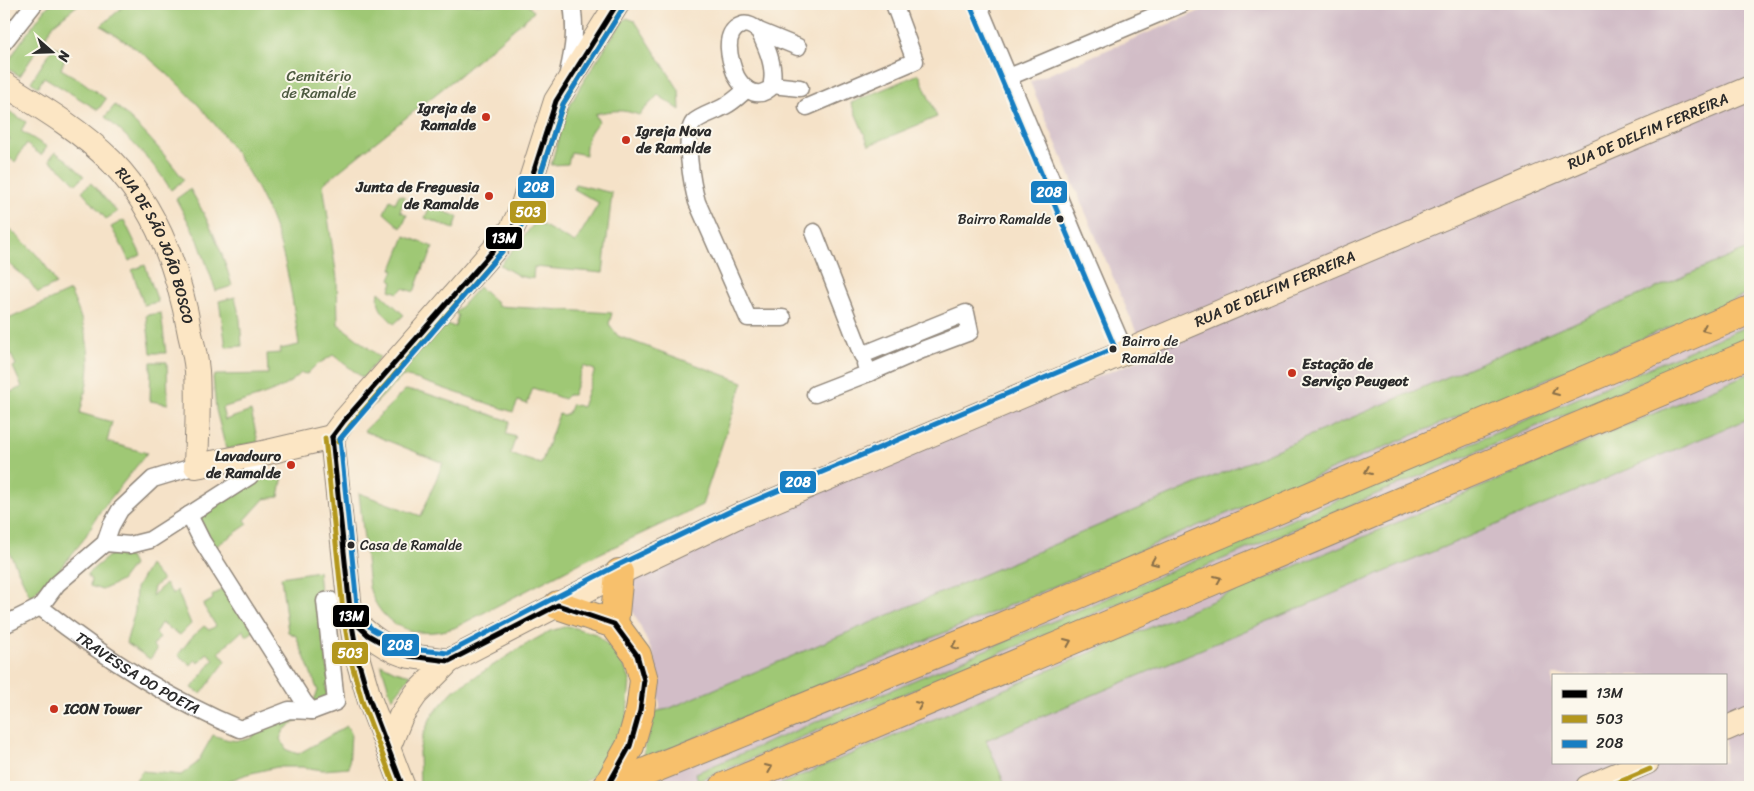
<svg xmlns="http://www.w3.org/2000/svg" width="1754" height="791" viewBox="0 0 1754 791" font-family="Sriracha,sans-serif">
<rect width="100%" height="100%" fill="#fbf7ec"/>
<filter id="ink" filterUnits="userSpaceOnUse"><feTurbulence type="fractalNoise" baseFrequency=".02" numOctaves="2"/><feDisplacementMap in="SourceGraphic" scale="10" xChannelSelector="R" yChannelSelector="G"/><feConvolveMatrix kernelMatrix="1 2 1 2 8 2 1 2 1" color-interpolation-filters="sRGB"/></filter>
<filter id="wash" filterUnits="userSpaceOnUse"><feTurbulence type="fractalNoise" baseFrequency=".0096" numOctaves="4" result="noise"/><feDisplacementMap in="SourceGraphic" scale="20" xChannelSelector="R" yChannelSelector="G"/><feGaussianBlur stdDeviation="1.12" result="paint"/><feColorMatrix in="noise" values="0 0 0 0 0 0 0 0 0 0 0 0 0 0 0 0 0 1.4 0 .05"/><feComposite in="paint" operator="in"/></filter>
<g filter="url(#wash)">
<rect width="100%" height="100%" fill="#f5e2c8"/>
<path fill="#d2bdc7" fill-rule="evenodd" d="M1217,4H1750V787H658L647,755L660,707L653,654L631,607V574L882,462L1147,357L1030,82ZM1553,675H1725V762H1553Z"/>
<g fill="#9fc875" stroke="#657a50">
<polygon points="51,4 79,4 54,24 20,76 8,69 7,64 20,43 47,7"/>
<path d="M126,4H527L534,12L457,77L323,184L337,278L338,324L380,357L363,378L333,355L315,366L307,374L301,373C282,393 248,399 222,408L225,420L251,411L258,442L226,449L216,410L213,377L216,375L268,374L267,354L280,353V349L299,345C293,301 287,256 270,216C246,158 204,105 157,65C140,50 120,38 101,26Z"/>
<path d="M627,18L635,21L679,90L680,110L658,95L639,115C623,109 612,110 595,114L599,122C590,130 584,142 586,155L571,152L568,164L551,165L565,115L580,87L621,23Z"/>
<polygon points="54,46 67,53 61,69 80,80 106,99 98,110 44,77 38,87 31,82"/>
<polygon points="919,74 937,117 869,145 851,103"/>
<path d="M115,105C142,128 163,152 184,180L171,190C154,162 130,139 105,117Z"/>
<polygon points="4,108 26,122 21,131 47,147 41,155 26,144 15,162 4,154 4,148 10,139 4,135"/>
<polygon points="55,152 67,160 84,176 76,184 62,170 49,160"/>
<polygon points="91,183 117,212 106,219 82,191"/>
<polygon points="575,184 612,193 603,273 534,267 533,279 519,276 500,265 533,225 535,221 575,243 599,203 574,189"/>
<path d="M190,189C208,219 223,252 232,286L216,291L198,240L176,199Z"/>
<polygon points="399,195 405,197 400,211 407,215 401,228 384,213 390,200 395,203"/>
<polygon points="430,206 458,217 454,229 425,218"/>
<polygon points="124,220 141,255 129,261 123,248 111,227"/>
<path d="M8,228C27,244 46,261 56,284L38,293L29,281L4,259V233Z"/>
<polygon points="405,236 433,247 427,264 424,264 414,292 403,288 398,293 390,290 393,282 390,279 394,270 392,269"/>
<polygon points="1750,248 1750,293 642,760 653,712 668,709"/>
<polygon points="145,265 158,302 144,305 132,270"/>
<path d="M479,287L497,303V306L612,313L609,324L618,336L743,382L702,505L584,561L454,628C415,640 381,628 369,587L359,493L421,516L443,463L364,431L405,390L422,392L510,421L506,434L516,437L510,454L541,464L559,414L563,415L568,413L572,404L582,407L595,370L583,366L573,395H568L564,399L533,388L527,404L518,401L513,412L416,379L403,376L369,410L441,322L455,327L458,315L455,313Z"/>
<path d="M70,291C80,312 89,339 89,363C89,380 84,397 80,413L112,422L107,442L147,453L99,513L84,539L52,579L38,589L31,598L4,541V395L22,387L13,367L16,365L4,341V321Z"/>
<path d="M379,292L404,315L394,324C383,312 376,309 379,292Z"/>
<polygon points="235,297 240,319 242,346 226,347 219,301"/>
<polygon points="161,313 166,353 151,353 146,315"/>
<polygon points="1750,325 1750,336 698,781 696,773"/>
<polygon points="151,362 167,362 168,404 150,401"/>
<polygon points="1750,373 1750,418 986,740 1006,787 774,787"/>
<polygon points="267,472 283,475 279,497 264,499 245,520 248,524 212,549 199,514"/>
<polygon points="118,552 119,555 129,557 133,565 121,581 102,590 90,586 91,580 87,574 110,555"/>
<polygon points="149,565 162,580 154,587 152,596 165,584 173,594 177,590 191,624 180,635 161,623 155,633 160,637 153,646 157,650 150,659 126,643 135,611 136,588"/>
<polygon points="318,571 329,684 326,685 327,699 312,704 318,691 296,636 288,632 281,577"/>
<polygon points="225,587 254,631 247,636 243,630 219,652 226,661 201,694 192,688 214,659 207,653 199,663 195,660 191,665 178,655 191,638 204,626 209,630 216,626 203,605 213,599 212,596"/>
<polygon points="568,626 596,634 620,657 630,680 627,716 620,743 602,770 577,787 420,787 419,752 423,735 432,715 453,691 525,645 550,631"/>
<polygon points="381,664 395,671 411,675 392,699"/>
<path d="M293,716L300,718L284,730L280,739L287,750L298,754L347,726L351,733L349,768L323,770L302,767H277L247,774L213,787H131L142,771L181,775L197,763L213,735C227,740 237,743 251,738L256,732Z"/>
</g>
</g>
<g filter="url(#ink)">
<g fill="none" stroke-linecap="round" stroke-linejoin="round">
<g stroke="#90867a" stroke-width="19">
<g id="street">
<polyline points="978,4 1077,241 1125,352"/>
<path d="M759,31C766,46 775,65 772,82C772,87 770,89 766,91C754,98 742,87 736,76C730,61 721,32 742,25C748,23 754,27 759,31L798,47"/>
<polyline points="4,42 34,4"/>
<path d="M568,73C574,47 576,31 572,4"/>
<polyline points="1009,77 1182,4"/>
<polyline points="772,85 800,88"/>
<path d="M747,89C740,95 733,102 725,106C717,111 700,116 694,122C682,134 693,188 697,202L748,318H783"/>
<polyline points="807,107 915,61 894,4"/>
<polyline points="814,232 862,355 966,313 970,332 922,350 869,373"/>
<polyline points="815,394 869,373 865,364"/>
<polyline points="189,515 202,541 304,702 312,711"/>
<polyline points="105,543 130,545 150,540 250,476 259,454"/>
<path id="s1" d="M40,607C101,655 168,699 240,729L289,710L312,711L336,702L325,601L330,600"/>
<polyline points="4,625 40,607 57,584 105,543 111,526 120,510 153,479 196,466"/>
</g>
</g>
<g stroke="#90867a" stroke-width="26">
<g id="secondary">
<path id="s2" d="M4,84C41,107 80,130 111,161C157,208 179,271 190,334C193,346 196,359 197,371C199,403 197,434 196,466L259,454L332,437"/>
<polyline points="332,437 344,421 512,229 522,208 556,101 617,4"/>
<polyline points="332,437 351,619 358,660 370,701 403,787"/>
<path d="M351,619C368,634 387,651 410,656C423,658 436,659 449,661"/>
<polyline points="1725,729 1750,718"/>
<path id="s3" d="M388,748L401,716L416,694L449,661L619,573L740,515L1750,88"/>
<polyline points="1588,787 1647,762"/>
</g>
</g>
<g stroke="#90867a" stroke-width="30">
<g id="highway">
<polyline points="558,605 614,624 637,655 644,680 640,711 630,746 607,787"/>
<polyline points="614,624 619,573"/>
<polyline points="609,787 1001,627 1750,310"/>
<polyline points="724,787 1750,354"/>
</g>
</g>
<use href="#street" stroke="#fff" stroke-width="16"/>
<use href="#secondary" stroke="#fce6c4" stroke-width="24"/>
<use href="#highway" stroke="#f7c06c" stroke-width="28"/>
<g stroke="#fbf7ec" stroke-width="9">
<g id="bus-1">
<polyline points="332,437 344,421 512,229 522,208 556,101 617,4"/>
<polyline points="332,437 351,619 358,660 370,701 403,787"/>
<polyline points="351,619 368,635 398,652 409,656 449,661 558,605 614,624 637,655 644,680 640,711 630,746 607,787"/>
</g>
</g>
<g stroke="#fbf7ec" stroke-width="9">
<g id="bus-2">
<polyline points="325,438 344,620 351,661 363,704 395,787"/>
<polyline points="338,442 350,426 518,233 529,210 563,104 621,11"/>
<polyline points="1607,787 1650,769"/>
</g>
</g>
<g stroke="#fbf7ec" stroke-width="9">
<polyline id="bus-3" points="623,8 563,104 529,210 518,233 340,439 358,615 372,629 401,645 411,649 448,653 616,566 737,508 1115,348 971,7"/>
</g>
<use href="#bus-1" stroke="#000" stroke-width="5"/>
<use href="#bus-2" stroke="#b3971d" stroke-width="5"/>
<use href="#bus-3" stroke="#187ec2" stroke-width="5"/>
</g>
<defs><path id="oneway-chevron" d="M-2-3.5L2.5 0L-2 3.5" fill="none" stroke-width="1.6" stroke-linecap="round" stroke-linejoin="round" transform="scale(1.25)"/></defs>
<g stroke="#876e48">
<use href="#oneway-chevron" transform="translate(1705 329) rotate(157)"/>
<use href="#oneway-chevron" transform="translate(1555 392) rotate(157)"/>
<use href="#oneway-chevron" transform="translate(1368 471) rotate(157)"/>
<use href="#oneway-chevron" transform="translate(1154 562) rotate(157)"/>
<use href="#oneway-chevron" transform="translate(1218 579) rotate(-23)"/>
<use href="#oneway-chevron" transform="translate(1068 642) rotate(-23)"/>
<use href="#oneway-chevron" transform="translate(955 646) rotate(157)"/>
<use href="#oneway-chevron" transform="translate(919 705) rotate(-23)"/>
<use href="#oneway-chevron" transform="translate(769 768) rotate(-23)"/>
</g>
</g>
<g fill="#c8321e" stroke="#fbf7ec" stroke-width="2">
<circle cx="486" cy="117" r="5"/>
<circle cx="626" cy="140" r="5"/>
<circle cx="489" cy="196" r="5"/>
<circle cx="1292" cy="373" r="5"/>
<circle cx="291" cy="465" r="5"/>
<circle cx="54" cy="709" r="5"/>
</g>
<g fill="#2b2b2b" stroke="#fbf7ec" stroke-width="2">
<circle cx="1060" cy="219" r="4.5"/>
<circle cx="1113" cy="349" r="4.5"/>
<circle cx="351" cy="545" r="4.5"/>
</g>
<g text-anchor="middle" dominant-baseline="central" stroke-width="4" stroke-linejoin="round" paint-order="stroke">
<g font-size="14" fill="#2b2b2b" stroke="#fbf7ec" text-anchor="start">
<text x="1051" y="219" text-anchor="end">Bairro Ramalde</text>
<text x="1122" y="341">Bairro de<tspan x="1122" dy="17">Ramalde</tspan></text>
<text x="360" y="545">Casa de Ramalde</text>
</g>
<g font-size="15" fill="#4e5a41" stroke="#fbf7ec">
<text x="319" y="76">Cemitério<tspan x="319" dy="17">de Ramalde</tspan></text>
</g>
<g font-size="15" font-weight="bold" fill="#2b2b2b" stroke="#fbf7ec" text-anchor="end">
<text x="476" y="108">Igreja de<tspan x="476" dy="17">Ramalde</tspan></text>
<text x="636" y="131" text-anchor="start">Igreja Nova<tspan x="636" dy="17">de Ramalde</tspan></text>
<text x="479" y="187">Junta de Freguesia<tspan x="479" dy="17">de Ramalde</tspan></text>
<text x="1302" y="364" text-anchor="start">Estação de<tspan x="1302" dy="17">Serviço Peugeot</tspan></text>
<text x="281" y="456">Lavadouro<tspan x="281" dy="17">de Ramalde</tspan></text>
<text x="64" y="709" text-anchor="start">ICON Tower</text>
</g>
<g font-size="15" fill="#2b2b2b" stroke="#fbf7ec">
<text stroke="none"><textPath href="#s3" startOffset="1419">RUA DE DELFIM FERREIRA</textPath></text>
<text stroke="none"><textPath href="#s2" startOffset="229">RUA DE SÃO JOÃO BOSCO</textPath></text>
<text stroke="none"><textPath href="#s3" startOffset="1014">RUA DE DELFIM FERREIRA</textPath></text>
<text stroke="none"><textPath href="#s1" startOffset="118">TRAVESSA DO POETA</textPath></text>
</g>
</g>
<g stroke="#fbf7ec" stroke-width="2">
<rect x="517" y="175" width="38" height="24" rx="5" fill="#187ec2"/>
<rect x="1030" y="180" width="38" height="24" rx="5" fill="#187ec2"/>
<rect x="509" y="200" width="38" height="24" rx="5" fill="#b3971d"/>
<rect x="485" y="226" width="38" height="24" rx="5" fill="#000"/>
<rect x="779" y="470" width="38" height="24" rx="5" fill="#187ec2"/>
<rect x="332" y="604" width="38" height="24" rx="5" fill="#000"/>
<rect x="381" y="633" width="39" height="24" rx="5" fill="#187ec2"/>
<rect x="331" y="641" width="38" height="24" rx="5" fill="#b3971d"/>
</g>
<g font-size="14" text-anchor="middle" font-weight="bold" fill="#fff">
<text x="536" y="192">208</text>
<text x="1049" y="197">208</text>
<text x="528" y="217">503</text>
<text x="504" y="243">13M</text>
<text x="798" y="487">208</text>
<text x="351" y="621">13M</text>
<text x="400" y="650">208</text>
<text x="350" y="658">503</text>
</g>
<rect width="1754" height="791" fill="none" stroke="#fbf7ec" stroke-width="20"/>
<rect x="1552" y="674" width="175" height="90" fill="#fbf7ec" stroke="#a8a59f"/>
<rect x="1562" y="690" width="25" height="8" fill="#000000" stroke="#a8a59f"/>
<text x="1596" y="698" font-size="15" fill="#2b2b2b">13M</text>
<rect x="1562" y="715" width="25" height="8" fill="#b3971d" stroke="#a8a59f"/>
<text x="1596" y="724" font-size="15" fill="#2b2b2b">503</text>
<rect x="1562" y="740" width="25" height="8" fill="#187ec2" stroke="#a8a59f"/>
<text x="1596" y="748" font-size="15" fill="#2b2b2b">208</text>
<g transform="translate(52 52) rotate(110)" stroke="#fbf7ec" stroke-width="4" paint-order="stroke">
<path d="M0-4L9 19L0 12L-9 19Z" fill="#2b2b2b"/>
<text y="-8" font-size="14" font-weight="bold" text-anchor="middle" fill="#2b2b2b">N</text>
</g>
</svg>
